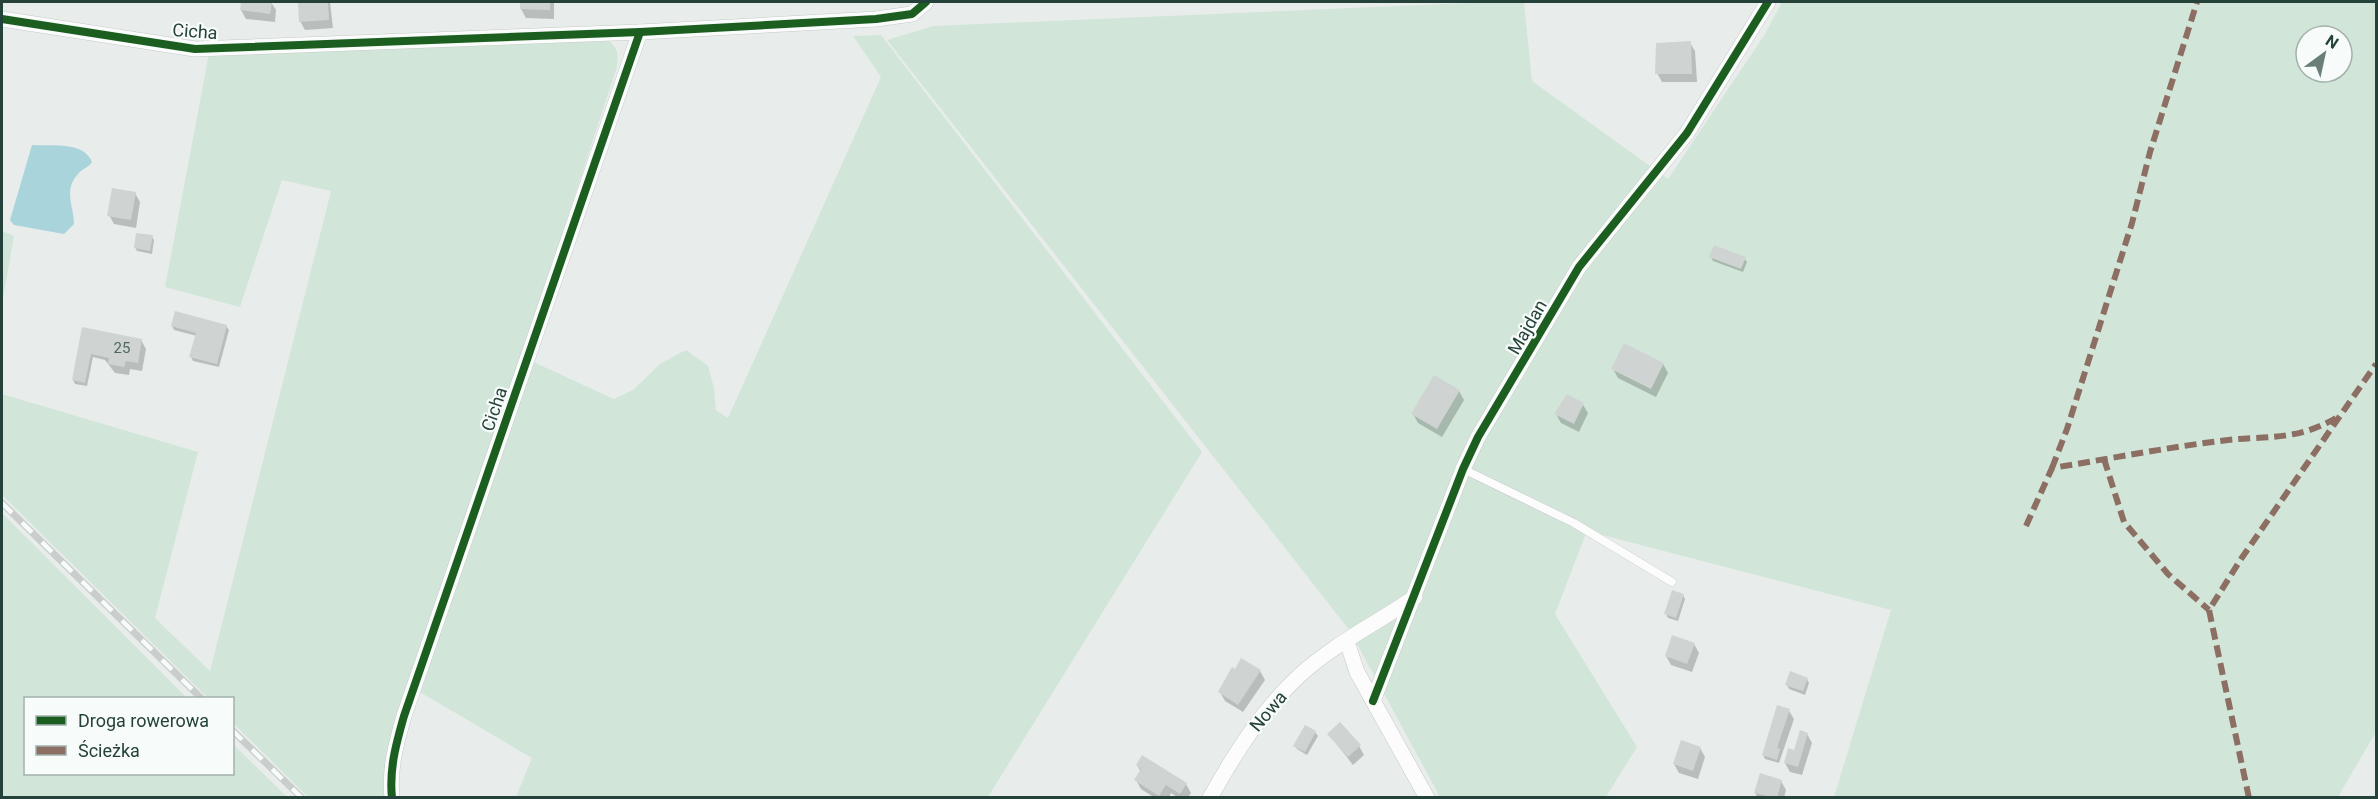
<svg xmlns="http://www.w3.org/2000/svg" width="2378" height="799" viewBox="0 0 2378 799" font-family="Roboto,sans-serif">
<rect width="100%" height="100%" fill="#e8edeb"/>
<g fill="#d1e6d8" fill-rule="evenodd">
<path d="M1491,2H1524L1532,81L1668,179L1765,34L1782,2H2376V732L2338,797H1834L1891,610L1587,531L1555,614L1637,747L1606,797H1440L1350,631L887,40L933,26ZM2306,36H2342V72H2306Z"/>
<path d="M881,35L1202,452L988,797H516L532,758L413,688L392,797H308L233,723L232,698H208L2,495V394L198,452L155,618L210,671L331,191L282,180L240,307L165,287L210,48L603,38C617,44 619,52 617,67L421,663L527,359L614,399L633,390L661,363L686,350L708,366L714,388L716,410L728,418L881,77L853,36Z"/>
<polygon points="2,231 14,236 2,304"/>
<polygon points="2,513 187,698 26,698 26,774 232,774 233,744 287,797 2,797"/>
</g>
<path fill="#a9d4db" d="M32,145C52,146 84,141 92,162C88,168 83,168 78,174C63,190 74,206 74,224L64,234L14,225L10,220Z"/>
<g fill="#0003">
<polygon points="242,2 271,2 276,10 275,22 246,19 241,10"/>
<polygon points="299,2 330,2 333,28 305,30 300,21"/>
<polygon points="522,2 554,2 554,19 526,18 521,9"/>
<polygon points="1690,43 1695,51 1697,82 1662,82 1657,73"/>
<polygon points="135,193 140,202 136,228 114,224 109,215"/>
<polygon points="152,237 154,240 152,254 137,251 135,247"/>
<polygon points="1711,257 1744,258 1747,262 1743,272 1713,261"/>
<polygon points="172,326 226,326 229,330 219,367 193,361 191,357 197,336 174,330"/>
<polygon points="83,329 141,340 146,349 142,371 130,369 129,375 115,373 105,360 93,357 87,386 75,384 73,380"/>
<polygon points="1663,364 1668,373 1656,397 1618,378 1613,369"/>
<polygon points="1459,391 1464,400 1442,437 1418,423 1413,414"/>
<polygon points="1583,405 1588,413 1579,432 1561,423 1556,414"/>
<polygon points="1683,595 1685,599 1678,621 1668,618 1666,614"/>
<polygon points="1694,644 1699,653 1692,672 1671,665 1666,656"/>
<polygon points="1260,671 1265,680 1243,712 1225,701 1220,692"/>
<polygon points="1807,679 1809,683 1805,695 1789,689 1787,685"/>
<polygon points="1789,711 1794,719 1779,763 1765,759 1763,755"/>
<polygon points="1315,732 1318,736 1307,755 1297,749 1295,746"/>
<polygon points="1329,734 1359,746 1364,755 1353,765"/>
<polygon points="1807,734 1812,743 1802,775 1790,772 1785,763"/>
<polygon points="1700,748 1705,757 1698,779 1679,773 1674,764"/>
<polygon points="1137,765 1186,784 1191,793 1188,798 1179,798 1171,793 1169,798 1155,798 1141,789 1136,780 1141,772"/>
<polygon points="1781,781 1786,790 1784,798 1758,798 1755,793"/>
</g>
<g fill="#cfd4d2">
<polygon points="241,2 272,2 270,14 240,10"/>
<polygon points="298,2 328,2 329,20 299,22"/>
<polygon points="520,2 550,2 550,10 520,9"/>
<polygon points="1691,41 1692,74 1655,74 1656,43"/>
<polygon points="112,188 136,192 131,220 107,216"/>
<polygon points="136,233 153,235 150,251 134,248"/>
<polygon points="1714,245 1746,257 1741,269 1709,257"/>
<polygon points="175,311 227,325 217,364 189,357 196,333 171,326"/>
<polygon points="82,327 142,339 138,363 126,361 124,367 108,364 109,358 91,354 85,383 72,380"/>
<polygon points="1624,343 1664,363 1651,389 1611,369"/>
<polygon points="1434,375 1460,390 1437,429 1411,414"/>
<polygon points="1567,394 1584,403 1574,424 1554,414"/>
<polygon points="1672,590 1684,594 1676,618 1664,614"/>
<polygon points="1672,635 1695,643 1687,664 1665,656"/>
<polygon points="1241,658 1261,670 1238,705 1218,692 1232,667 1235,669"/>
<polygon points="1790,671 1808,678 1803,691 1785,685"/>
<polygon points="1777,705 1790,709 1777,748 1780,749 1777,760 1762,755"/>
<polygon points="1340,722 1361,745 1348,757 1327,734"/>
<polygon points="1305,725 1316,731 1305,752 1293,746"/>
<polygon points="1800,730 1808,733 1798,767 1784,763 1788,748 1794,750"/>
<polygon points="1681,740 1701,747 1693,771 1673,764"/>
<polygon points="1142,755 1187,783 1180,794 1166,785 1159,796 1134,780 1141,769 1136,765"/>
<polygon points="1760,773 1782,780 1777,798 1754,793"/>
</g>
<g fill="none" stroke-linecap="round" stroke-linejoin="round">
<g stroke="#c5cac8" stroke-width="9">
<polyline id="lane" points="1463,469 1574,523 1672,582"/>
</g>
<g stroke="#c5cac8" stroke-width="16">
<g id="street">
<polyline points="2,19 195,49 640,32 876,19 912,14 926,2"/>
<polyline points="1347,642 1357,672 1427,798"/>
<polyline points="1373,701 1463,469 1478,437 1579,267 1687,133 1768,2"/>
<path d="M392,798C389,769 396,744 404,716L640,32"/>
<path d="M1210,798C1235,753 1262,710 1300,675C1334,644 1377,623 1415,597"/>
</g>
</g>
<use href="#lane" stroke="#fcfcfc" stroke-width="8"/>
<use href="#street" stroke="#fcfcfc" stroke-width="15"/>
<g stroke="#c9cdcc" stroke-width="7">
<g id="rail">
<polyline points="2,503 201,698"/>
<polyline points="232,730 302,798"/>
</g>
</g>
<use href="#rail" stroke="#f7fbf9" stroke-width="4.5" stroke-dasharray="14" stroke-linecap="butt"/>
<g stroke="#8d6e63" stroke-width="6" stroke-dasharray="12 6" stroke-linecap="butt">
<polyline points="2104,459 2124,522 2168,574 2209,610"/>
<polyline points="2052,468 2067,429 2132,223 2150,152 2197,2"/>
<path d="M2026,526L2052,468C2108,459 2164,448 2220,441C2264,435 2295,442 2336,418"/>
<polyline points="2249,798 2209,610 2241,559 2376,364"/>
</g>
<g stroke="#f7fbf9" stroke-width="11">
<g id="cycleway">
<polyline points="2,19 195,49 640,32 876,19 912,14 926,2"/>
<polyline points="1373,701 1463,469 1478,437 1579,267 1687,133 1768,2"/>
<path d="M392,798C389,769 396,744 404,716L640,32"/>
</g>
</g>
<use href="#cycleway" stroke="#1b5e20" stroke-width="8"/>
</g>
<g text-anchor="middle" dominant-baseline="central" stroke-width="4.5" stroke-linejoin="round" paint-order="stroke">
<g font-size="15" fill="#506761">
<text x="122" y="348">25</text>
</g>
<g font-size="18" fill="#24423a" stroke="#f7fbf9">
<text transform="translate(195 31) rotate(4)">Cicha</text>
<text transform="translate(1527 327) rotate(-60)">Majdan</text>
<text transform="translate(494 409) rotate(-71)">Cicha</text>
<text transform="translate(1268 711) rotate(-50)">Nowa</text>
</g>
</g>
<rect width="2378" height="799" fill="none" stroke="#24423a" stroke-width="6"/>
<rect x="24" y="697" width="210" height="78" fill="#f7fbf9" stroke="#a3b1ad" stroke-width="1.5"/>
<rect x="36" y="716" width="30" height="9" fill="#1b5e20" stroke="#a3b1ad" stroke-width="1.5"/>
<text x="78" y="727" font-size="18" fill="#24423a">Droga rowerowa</text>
<rect x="36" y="746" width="30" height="9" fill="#8d6e63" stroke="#a3b1ad" stroke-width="1.5"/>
<text x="78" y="757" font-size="18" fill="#24423a">Ścieżka</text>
<g transform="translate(2324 54) rotate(33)"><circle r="28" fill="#f7fbf9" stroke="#a3b1ad" stroke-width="1.5"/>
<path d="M0-4.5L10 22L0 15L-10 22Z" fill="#697e78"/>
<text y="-9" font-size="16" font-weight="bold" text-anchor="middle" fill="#24423a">N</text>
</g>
</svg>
